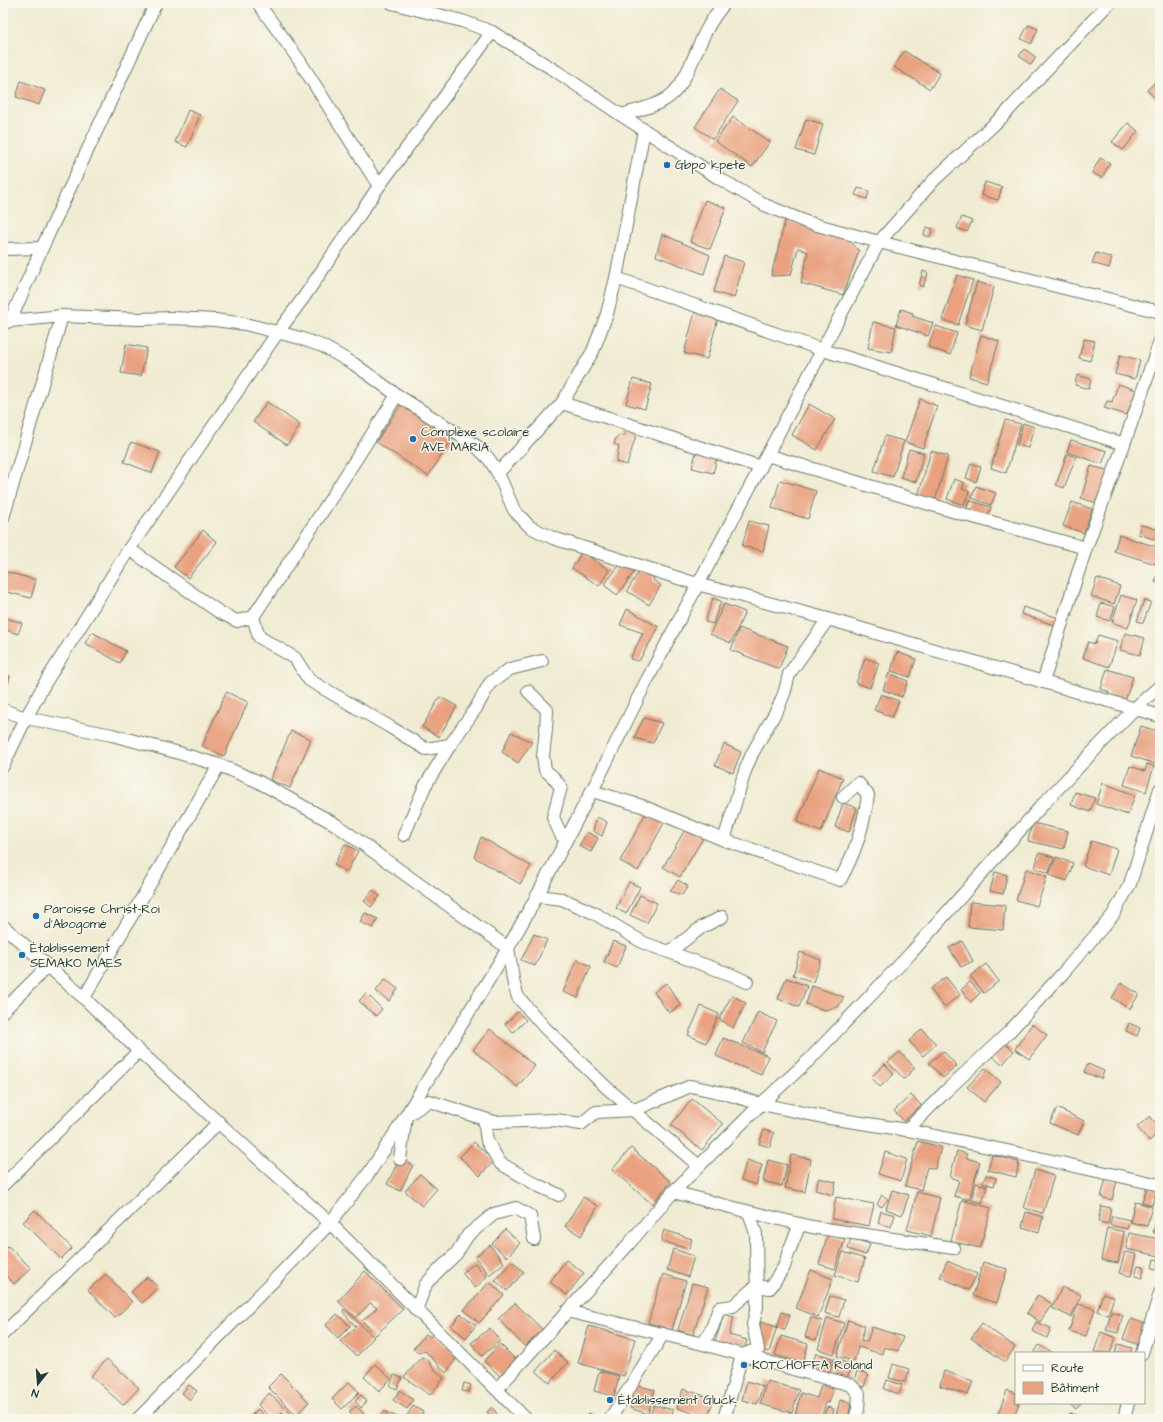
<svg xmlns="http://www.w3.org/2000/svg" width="1163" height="1422" viewBox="0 0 1163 1422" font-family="'Architects Daughter',sans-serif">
<rect width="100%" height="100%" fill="#fbf7ec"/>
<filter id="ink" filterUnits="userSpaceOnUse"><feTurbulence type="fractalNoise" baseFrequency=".025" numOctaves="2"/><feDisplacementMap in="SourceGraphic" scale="8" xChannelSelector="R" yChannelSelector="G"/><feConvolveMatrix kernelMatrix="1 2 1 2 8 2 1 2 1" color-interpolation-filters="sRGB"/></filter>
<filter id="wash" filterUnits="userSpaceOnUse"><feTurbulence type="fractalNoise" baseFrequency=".012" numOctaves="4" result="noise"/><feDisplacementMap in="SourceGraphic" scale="16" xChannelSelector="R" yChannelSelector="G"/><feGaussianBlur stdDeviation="0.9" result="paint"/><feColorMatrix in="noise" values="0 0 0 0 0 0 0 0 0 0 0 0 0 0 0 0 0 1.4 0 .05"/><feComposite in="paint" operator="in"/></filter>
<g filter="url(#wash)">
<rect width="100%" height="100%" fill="#f0ebd2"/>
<g id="blocks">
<g fill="#e9a180">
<polygon points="1028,25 1038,29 1031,44 1021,39"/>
<polygon points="1024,49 1036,57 1031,65 1019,56"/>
<polygon points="904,51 940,73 930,89 894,67"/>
<polygon points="1160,78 1160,103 1147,90"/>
<polygon points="21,81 45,90 39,105 16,97"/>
<polygon points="720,89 738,101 713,139 695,127"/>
<polygon points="188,110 200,115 187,147 175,142"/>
<polygon points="733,117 770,142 752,167 715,141"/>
<polygon points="806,119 823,124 814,155 796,150"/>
<polygon points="1128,123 1138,131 1123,150 1112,142"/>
<polygon points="1100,158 1110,163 1102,178 1092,173"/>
<polygon points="985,182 1002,187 998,200 981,195"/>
<polygon points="858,188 869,191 867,199 855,195"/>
<polygon points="705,200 726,208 710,249 690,242"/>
<polygon points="962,217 972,221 967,232 957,228"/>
<polygon points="785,221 845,235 859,251 843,295 801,283 808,252 798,248 791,275 771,276"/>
<polygon points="926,227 933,229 930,237 924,235"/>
<polygon points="662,234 710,255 704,274 656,256"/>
<polygon points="1096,253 1112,258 1109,268 1092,263"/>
<polygon points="724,256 744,262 734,298 714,292"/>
<polygon points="923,271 928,273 923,287 919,285"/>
<polygon points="957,275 973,280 958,325 942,320"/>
<polygon points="977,282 994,287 982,330 965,325"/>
<polygon points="901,309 913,313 912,316 933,323 928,336 896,325"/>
<polygon points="695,312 718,318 707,359 684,353"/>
<polygon points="873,322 896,327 891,352 868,348"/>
<polygon points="936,326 957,333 950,355 928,347"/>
<polygon points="981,335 999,341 987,382 969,377"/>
<polygon points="1084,339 1095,341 1090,361 1079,358"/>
<polygon points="126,344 147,348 141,376 121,373"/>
<polygon points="1120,355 1140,360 1135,379 1115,374"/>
<polygon points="1077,375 1091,379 1089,389 1075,385"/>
<polygon points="633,379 652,384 645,409 626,404"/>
<polygon points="1118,384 1136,390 1127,415 1104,408 1107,401 1112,402"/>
<polygon points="920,399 937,406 923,448 905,442"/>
<polygon points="267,402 300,425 287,445 253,422"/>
<polygon points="402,403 454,437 428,476 376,442"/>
<polygon points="809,404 835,419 817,450 792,435"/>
<polygon points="1005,420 1021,424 1006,473 991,468"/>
<polygon points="1023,423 1034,427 1028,448 1017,445"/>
<polygon points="625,425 638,429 627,465 616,462 619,446 614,444 617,436 625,435"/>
<polygon points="885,436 904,441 893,477 874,471"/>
<polygon points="1071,440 1107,451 1102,464 1067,452"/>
<polygon points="131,442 160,452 152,473 124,462"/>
<polygon points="697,449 718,454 713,473 692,468"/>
<polygon points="909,449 924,453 916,482 901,477"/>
<polygon points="931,451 948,456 935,501 918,496"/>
<polygon points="1067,454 1076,457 1064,488 1056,485"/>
<polygon points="971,463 981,467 976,482 966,478"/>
<polygon points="1091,466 1110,471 1100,504 1081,498"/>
<polygon points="954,479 965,483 962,489 969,491 964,505 947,499"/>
<polygon points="780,480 816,491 808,519 772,508"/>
<polygon points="976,486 996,493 991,505 972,498"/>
<polygon points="969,500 991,507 988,517 966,511"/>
<polygon points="1072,502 1092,509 1084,533 1063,526"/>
<polygon points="749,521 769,526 763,551 742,546"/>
<polygon points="1141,525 1160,530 1160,541 1138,534"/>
<polygon points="203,530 217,542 188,578 174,567"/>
<polygon points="1119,535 1160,548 1159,565 1114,551"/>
<polygon points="582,552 609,570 599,586 572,568"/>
<polygon points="622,562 638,567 617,595 604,585"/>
<polygon points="642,567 656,571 653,580 661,585 649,605 627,591"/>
<polygon points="1160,568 1160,584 1155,582"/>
<polygon points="7,572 36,580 31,598 3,591 3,585"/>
<polygon points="1097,578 1120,586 1114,604 1091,596"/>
<polygon points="1121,595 1137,600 1128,628 1112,622"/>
<polygon points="713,598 721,601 713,624 705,622"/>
<polygon points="1144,600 1151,602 1143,623 1137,621"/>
<polygon points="1101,603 1115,607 1110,621 1097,617"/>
<polygon points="724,604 745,612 731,643 710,634"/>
<polygon points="1023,607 1059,618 1057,626 1021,614"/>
<polygon points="627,609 659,627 639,661 630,659 643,633 620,625"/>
<polygon points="3,617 22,623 18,634 3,629"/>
<polygon points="739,628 788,646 779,669 731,650"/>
<polygon points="92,632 126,651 120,663 85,643"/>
<polygon points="1125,633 1145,638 1140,655 1120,650"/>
<polygon points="1098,635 1118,641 1109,667 1083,658 1088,642 1095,644"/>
<polygon points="897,652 916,659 910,677 891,671"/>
<polygon points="865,658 879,663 870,688 856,683"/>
<polygon points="1107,669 1133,677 1125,701 1108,695 1109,692 1101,689"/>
<polygon points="889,673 908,681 902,697 883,690"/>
<polygon points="3,674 10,676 6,691 3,690"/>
<polygon points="226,692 248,702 224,756 202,746"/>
<polygon points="881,694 899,701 892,717 874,710"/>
<polygon points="440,697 457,706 439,737 422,727"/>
<polygon points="644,718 662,723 653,743 634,738"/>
<polygon points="1141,726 1160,732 1160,751 1156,764 1131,756"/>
<polygon points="291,731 311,739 290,788 270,780"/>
<polygon points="511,732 532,742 518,763 502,752"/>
<polygon points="724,744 741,752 733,773 715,765"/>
<polygon points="1147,764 1154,766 1146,792 1124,785 1130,766 1145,771"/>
<polygon points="819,768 843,778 821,832 797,822"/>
<polygon points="1103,783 1135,795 1128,815 1096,804"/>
<polygon points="1075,792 1095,798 1090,812 1071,805"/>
<polygon points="843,803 857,808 849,832 835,827"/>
<polygon points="647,811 665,821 638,871 620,861"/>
<polygon points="597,817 607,822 602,836 593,831"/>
<polygon points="1032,823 1068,831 1064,849 1028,841"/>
<polygon points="686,828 703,838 680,877 663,867"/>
<polygon points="587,832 598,838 591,852 579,846"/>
<polygon points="481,837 531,866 520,884 474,857"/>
<polygon points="1091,841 1117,849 1109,875 1083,866"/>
<polygon points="345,844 358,851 347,872 334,865"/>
<polygon points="1039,853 1054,857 1049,873 1035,868"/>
<polygon points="1056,857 1073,863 1067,881 1049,875"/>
<polygon points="1026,869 1047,876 1037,906 1016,900"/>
<polygon points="995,872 1007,875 1003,894 990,891"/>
<polygon points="678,880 688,886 682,895 670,891"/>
<polygon points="629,882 640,887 626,914 616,908"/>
<polygon points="373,890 380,896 371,907 364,901"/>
<polygon points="640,895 657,903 647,923 630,915"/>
<polygon points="970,902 1005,905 1003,930 968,927"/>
<polygon points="365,913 378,919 373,928 360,922"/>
<polygon points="534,934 547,940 535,966 521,960"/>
<polygon points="613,941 626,946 617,968 604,962"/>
<polygon points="962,941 973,961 961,967 949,948"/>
<polygon points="800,952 821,960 813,982 793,975"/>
<polygon points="577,960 591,966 578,998 563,992"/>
<polygon points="986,964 999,981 984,993 970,976"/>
<polygon points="946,977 960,995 944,1007 930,989"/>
<polygon points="786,978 807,986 799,1007 778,999"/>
<polygon points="385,979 398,989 389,1001 376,991"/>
<polygon points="970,982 980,993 971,1002 961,990"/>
<polygon points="666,983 681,1005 669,1013 654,992"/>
<polygon points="1121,983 1139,994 1130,1009 1112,998"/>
<polygon points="812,986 844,997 838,1007 825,1010 806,1004"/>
<polygon points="366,993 382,1009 376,1016 359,1001"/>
<polygon points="732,995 746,1003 733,1028 719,1019"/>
<polygon points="701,1006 719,1014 706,1043 688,1035"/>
<polygon points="518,1012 526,1020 513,1033 505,1024"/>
<polygon points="758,1012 777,1021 762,1052 743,1043"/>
<polygon points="1129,1023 1140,1028 1137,1036 1126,1031"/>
<polygon points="1032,1024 1047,1035 1029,1059 1015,1049"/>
<polygon points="490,1029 535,1066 517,1087 473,1050"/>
<polygon points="922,1029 936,1044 923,1056 909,1041"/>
<polygon points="723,1038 768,1056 761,1075 716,1056"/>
<polygon points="1004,1043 1014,1051 1002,1065 992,1056"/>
<polygon points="943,1051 957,1066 943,1078 929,1063"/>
<polygon points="900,1052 915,1068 904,1079 888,1062"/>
<polygon points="885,1064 894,1074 880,1087 871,1077"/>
<polygon points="1088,1064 1104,1071 1101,1079 1084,1072"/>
<polygon points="985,1068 1001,1082 984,1102 967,1087"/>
<polygon points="911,1095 921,1105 904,1121 894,1111"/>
<polygon points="692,1099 723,1124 702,1150 671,1125"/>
<polygon points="1057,1108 1084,1121 1078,1135 1050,1123"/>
<polygon points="1150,1116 1160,1129 1160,1132 1149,1141 1137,1127"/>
<polygon points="764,1130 774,1133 770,1147 759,1144"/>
<polygon points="918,1141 941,1147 935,1169 927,1167 921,1190 905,1186"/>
<polygon points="474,1142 494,1161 480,1176 460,1157"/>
<polygon points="631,1148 671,1182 652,1204 612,1170"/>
<polygon points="957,1151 967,1154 966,1158 980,1162 969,1200 954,1196 959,1180 950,1177"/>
<polygon points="885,1152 907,1159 901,1181 878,1174"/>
<polygon points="791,1155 811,1159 805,1192 785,1188"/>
<polygon points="992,1155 1019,1162 1016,1177 988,1170"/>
<polygon points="400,1158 413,1165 400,1191 387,1184"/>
<polygon points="747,1160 762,1165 756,1185 741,1180"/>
<polygon points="768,1160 787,1165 782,1186 763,1181"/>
<polygon points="1035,1170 1054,1176 1043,1213 1024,1208"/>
<polygon points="420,1174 437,1189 422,1206 405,1191"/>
<polygon points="986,1175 996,1178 994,1186 983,1183"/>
<polygon points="819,1178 836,1182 833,1195 815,1190"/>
<polygon points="1106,1179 1117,1181 1112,1200 1101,1197"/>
<polygon points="976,1183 987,1186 982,1203 971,1200"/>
<polygon points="1147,1187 1157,1190 1152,1205 1142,1202"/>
<polygon points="892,1190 909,1195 902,1215 886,1209"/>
<polygon points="917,1192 940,1198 931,1236 907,1230"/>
<polygon points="882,1195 888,1199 882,1207 877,1204"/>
<polygon points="583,1197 598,1206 581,1236 565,1226"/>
<polygon points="836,1197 874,1204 869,1226 832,1219"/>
<polygon points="962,1200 991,1208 980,1248 951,1241"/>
<polygon points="1135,1202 1152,1206 1147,1226 1130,1222"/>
<polygon points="1101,1206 1111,1208 1108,1224 1098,1222"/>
<polygon points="1158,1208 1160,1208 1160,1222 1155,1220"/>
<polygon points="35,1210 72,1248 61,1259 23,1222"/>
<polygon points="881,1211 895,1215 891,1227 878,1223"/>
<polygon points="1026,1212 1043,1217 1039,1232 1022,1227"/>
<polygon points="1112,1216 1130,1220 1127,1229 1110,1225"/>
<polygon points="1156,1223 1160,1224 1160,1234 1153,1232"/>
<polygon points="1107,1228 1124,1232 1118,1263 1101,1260"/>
<polygon points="505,1229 520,1243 507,1257 492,1244"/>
<polygon points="664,1230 692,1239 689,1249 661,1241"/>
<polygon points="1129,1233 1160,1239 1160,1256 1126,1249"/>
<polygon points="828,1234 845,1239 835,1269 819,1264"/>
<polygon points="851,1238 870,1244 866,1255 848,1249"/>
<polygon points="490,1245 504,1263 489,1275 475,1257"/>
<polygon points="8,1246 31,1268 14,1284 3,1273 3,1251"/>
<polygon points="673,1249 694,1256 688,1277 667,1270"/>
<polygon points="843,1252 865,1259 858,1282 835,1275"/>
<polygon points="1125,1252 1136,1254 1131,1276 1119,1273"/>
<polygon points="1154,1259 1160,1260 1160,1270 1152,1268"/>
<polygon points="566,1260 584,1273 567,1295 550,1282"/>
<polygon points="512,1261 524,1272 507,1291 495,1280"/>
<polygon points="947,1261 977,1274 969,1290 940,1277"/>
<polygon points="983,1262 1007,1269 997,1303 973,1296"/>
<polygon points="475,1263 487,1277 475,1288 462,1273"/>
<polygon points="1138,1266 1144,1267 1142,1278 1135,1276"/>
<polygon points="811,1270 833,1279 818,1317 796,1308"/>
<polygon points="365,1271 403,1309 376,1335 362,1321 377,1308 370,1303 356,1318 338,1301"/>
<polygon points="106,1274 132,1302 115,1318 88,1290"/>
<polygon points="663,1274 686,1281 672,1330 648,1323"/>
<polygon points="147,1277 158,1287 142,1303 131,1292"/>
<polygon points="489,1282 504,1295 479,1323 464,1310"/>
<polygon points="692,1283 708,1287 693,1335 678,1330"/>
<polygon points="1062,1287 1081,1295 1071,1317 1052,1308"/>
<polygon points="1103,1293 1114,1297 1108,1315 1097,1311"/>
<polygon points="1038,1295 1052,1304 1040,1322 1027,1313"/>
<polygon points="830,1296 844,1300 839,1317 825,1313"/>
<polygon points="515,1303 543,1330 525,1347 498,1319"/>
<polygon points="1078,1304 1095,1309 1086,1336 1069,1331"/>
<polygon points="344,1309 374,1337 357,1356 340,1341 356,1327 343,1312"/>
<polygon points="782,1312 790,1315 785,1330 777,1328"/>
<polygon points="1111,1312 1123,1315 1118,1333 1106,1330"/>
<polygon points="337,1314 350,1326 338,1338 326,1325"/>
<polygon points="461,1314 476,1325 466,1338 451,1326"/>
<polygon points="724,1314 734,1317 729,1335 747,1340 744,1351 715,1342"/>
<polygon points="811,1317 822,1321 816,1340 805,1337"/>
<polygon points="827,1318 844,1323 834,1354 818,1349"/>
<polygon points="1131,1319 1146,1324 1139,1345 1123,1339"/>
<polygon points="848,1320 865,1326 861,1340 867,1342 872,1327 903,1337 898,1351 884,1347 882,1354 858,1347 854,1362 837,1356"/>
<polygon points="761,1322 777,1327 769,1352 753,1347"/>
<polygon points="1036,1322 1051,1328 1047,1338 1032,1331"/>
<polygon points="982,1323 1015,1347 1005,1362 971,1338"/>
<polygon points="589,1326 635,1339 624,1376 578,1363"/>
<polygon points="490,1328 500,1341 482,1356 471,1343"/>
<polygon points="1101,1332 1116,1338 1110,1353 1094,1352"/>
<polygon points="426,1334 430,1337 433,1334 458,1356 446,1373 425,1351 419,1353 413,1349"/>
<polygon points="781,1336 808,1344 803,1363 775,1355"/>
<polygon points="500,1344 517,1361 501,1377 484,1361"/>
<polygon points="1118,1344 1132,1348 1130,1353 1115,1353"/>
<polygon points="1039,1345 1053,1353 1034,1353"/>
<polygon points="554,1350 568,1362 550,1383 536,1371"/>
<polygon points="816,1353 832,1358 827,1374 811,1368"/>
<polygon points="422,1357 429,1361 431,1366 444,1378 430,1395 404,1377"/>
<polygon points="107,1359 139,1388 123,1405 91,1376"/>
<polygon points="834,1359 851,1364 846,1383 828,1378"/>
<polygon points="375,1364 391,1379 379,1391 364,1377"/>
<polygon points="893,1364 909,1369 905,1382 889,1378"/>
<polygon points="599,1371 619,1376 614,1396 594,1391"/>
<polygon points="857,1371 868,1374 864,1387 853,1384"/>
<polygon points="944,1371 973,1381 968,1395 940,1386"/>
<polygon points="281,1374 309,1402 296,1415 268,1387"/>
<polygon points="394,1375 402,1378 397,1389 390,1386"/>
<polygon points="887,1380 902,1385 899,1394 884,1389"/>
<polygon points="747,1381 763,1386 757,1404 742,1400"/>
<polygon points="767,1381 799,1390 792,1413 760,1404"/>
<polygon points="349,1382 359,1392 342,1409 332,1399"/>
<polygon points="464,1383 471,1385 469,1392 462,1391"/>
<polygon points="189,1385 197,1391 190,1400 182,1393"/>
<polygon points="636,1385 655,1390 648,1414 630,1408"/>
<polygon points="821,1385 833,1389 829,1403 826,1402 821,1419 810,1419 795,1415 801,1393 817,1398"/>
<polygon points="683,1389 714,1399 707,1418 677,1408"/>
<polygon points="400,1390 413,1400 407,1409 393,1400"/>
<polygon points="1007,1390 1016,1393 1016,1403 1019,1403 1013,1419 998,1414"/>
<polygon points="269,1393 295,1418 294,1419 289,1419 282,1412 275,1419 272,1419 258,1405"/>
<polygon points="361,1395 367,1401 361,1408 355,1401"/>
<polygon points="840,1400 851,1403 848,1419 835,1419"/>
<polygon points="1068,1403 1081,1403 1076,1409"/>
<polygon points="654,1405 673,1410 671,1419 651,1414"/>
<polygon points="356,1406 367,1417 364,1419 356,1419 349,1412"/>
<polygon points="413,1406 423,1412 419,1419 405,1419"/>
<polygon points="492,1407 497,1414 492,1418 487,1412"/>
<polygon points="827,1407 834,1409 832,1419 823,1419"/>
<polygon points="258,1409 268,1419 248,1419"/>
<polygon points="384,1411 399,1418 399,1419 380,1419"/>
<polygon points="588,1413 603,1419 586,1419"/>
<polygon points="1070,1413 1088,1419 1069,1419"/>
</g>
</g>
</g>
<g filter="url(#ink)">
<use href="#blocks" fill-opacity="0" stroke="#687a6b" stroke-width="1"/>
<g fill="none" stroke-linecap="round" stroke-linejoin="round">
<g stroke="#687a6b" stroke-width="14">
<g id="street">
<polyline points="258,3 299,60 379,186"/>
<polyline points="392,3 462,21 492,32 556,71 621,115 720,179 765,205 806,222 879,242 1160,312"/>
<path d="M621,115C637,110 656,107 670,96C686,84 696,49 706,31C711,21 717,12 725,3"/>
<polyline points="3,249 42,248"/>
<polyline points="616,278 823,350 1124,444"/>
<polyline points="10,321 42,248 156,3"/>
<polyline points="3,323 10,321 62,316 139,319 173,318 215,320 245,324 300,338 322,346 354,364 397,395 475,445 489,459 498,473 514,510 530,527 553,538 697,584 828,619 1160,716"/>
<polyline points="562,403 761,467"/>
<polyline points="767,455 959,513 1086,548"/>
<polyline points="498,473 562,403 593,351 607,314 616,278 644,130"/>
<polyline points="3,518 62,316"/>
<polyline points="129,549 219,612 237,621 253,617 330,500 397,395"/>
<polyline points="253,617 259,637 295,658 309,680 390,727 426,749 450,745"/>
<polyline points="1043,682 1086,548 1124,444 1160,341"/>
<polyline points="528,691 547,710 546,730 543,756 545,770 552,776 561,787 553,817 561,835 570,834"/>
<polyline points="3,710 26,718 112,735 172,751 219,765 257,781 335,824 508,948 514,985 518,997 545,1028 607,1088 699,1166"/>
<polyline points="3,766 26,718 45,683 129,549 278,332 304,297 379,186 492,32"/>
<path d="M592,791L642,806L724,840L840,880C855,854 864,824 868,795L858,783L843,797"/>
<polyline points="404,835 425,786 450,745 476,708 490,683 510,669 542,661"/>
<polyline points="724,840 745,771 752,754 779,706 785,691 789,674 828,619"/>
<polyline points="537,896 562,899 594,913 644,943 669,952 702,927 722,917"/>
<polyline points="3,926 84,998 139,1051 330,1223 526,1419"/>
<polyline points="669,952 732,975 747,982"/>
<polyline points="84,998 219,765"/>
<polyline points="3,1011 48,966"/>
<polyline points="484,1119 487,1141 500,1163 539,1186 559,1195"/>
<polyline points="907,1130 946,1091 1009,1032 1063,973 1113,915 1130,884 1160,789"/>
<polyline points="400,1159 406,1116 429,1101 494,1122 556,1120 581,1124 596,1112 634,1110 691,1086 727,1094 761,1104 823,1117 907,1130 1012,1152 1160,1185"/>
<polyline points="3,1185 139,1051"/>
<polyline points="673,1192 738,1209 812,1227 954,1248"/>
<polyline points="416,1310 426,1284 442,1267 456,1254 468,1235 494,1214 516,1208 530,1216 534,1239"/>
<polyline points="567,1311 703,1344 851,1385 859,1394 858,1409 855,1419"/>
<polyline points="3,1334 219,1122"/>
<polyline points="703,1344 712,1328 719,1308 733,1306 756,1286 770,1288 784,1267 789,1251 800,1224"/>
<polyline points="1142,1353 1160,1293"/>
<polyline points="742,1355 758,1349 753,1324 757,1307 756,1234 749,1212"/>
<polyline points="497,1389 627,1246 673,1192 761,1104 809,1060 911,953 1044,803 1135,708 1160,686"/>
<polyline points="138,1419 330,1223 369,1173 399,1127 508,948 537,896 600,775 647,680 767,455 879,242 934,180 1003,116 1109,3"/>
<polyline points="610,1419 663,1334"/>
<polyline points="724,1419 742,1355"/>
<polyline points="1124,1419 1128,1403"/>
</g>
</g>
<use href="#street" stroke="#fff" stroke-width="12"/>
</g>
</g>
<g fill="#1f6fb2" stroke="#fbf7ec" stroke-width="1.5">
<circle cx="667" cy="165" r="4"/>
<circle cx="413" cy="439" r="4"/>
<circle cx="36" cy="916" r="4"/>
<circle cx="22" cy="955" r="4"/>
<circle cx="744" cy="1365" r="4"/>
<circle cx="610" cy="1400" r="4"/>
</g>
<g text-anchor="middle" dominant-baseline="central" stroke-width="3" stroke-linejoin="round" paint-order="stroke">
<g font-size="13" fill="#1f3d34" stroke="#fbf7ec" text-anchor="start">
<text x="675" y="165">Gbpo kpete</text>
<text x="421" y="432">Complexe scolaire<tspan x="421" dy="15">AVE MARIA</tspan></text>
<text x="44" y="909">Paroisse Christ-Roi<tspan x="44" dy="15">d'Abogomè</tspan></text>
<text x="30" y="948">Établissement<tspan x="30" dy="15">SEMAKO MAES</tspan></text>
<text x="752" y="1365">KOTCHOFFA Roland</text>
<text x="618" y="1400">Établissement Gluck</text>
</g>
</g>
<rect width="1163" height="1422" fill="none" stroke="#fbf7ec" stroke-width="16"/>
<rect x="1015" y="1352" width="130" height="52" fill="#fbf7ec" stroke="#a3ada2"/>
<rect x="1023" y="1365" width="20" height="6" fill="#ffffff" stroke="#a3ada2"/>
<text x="1051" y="1372" font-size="12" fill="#1f3d34">Route</text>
<rect x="1023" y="1382" width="20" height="12" fill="#e9a180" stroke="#a3ada2"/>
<text x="1051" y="1392" font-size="12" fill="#1f3d34">Bâtiment</text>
<g transform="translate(38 1384) rotate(197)" stroke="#fbf7ec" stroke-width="3" paint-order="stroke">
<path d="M0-3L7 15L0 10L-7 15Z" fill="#1f3d34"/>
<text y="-6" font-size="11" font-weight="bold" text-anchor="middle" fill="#1f3d34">N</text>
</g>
</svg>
